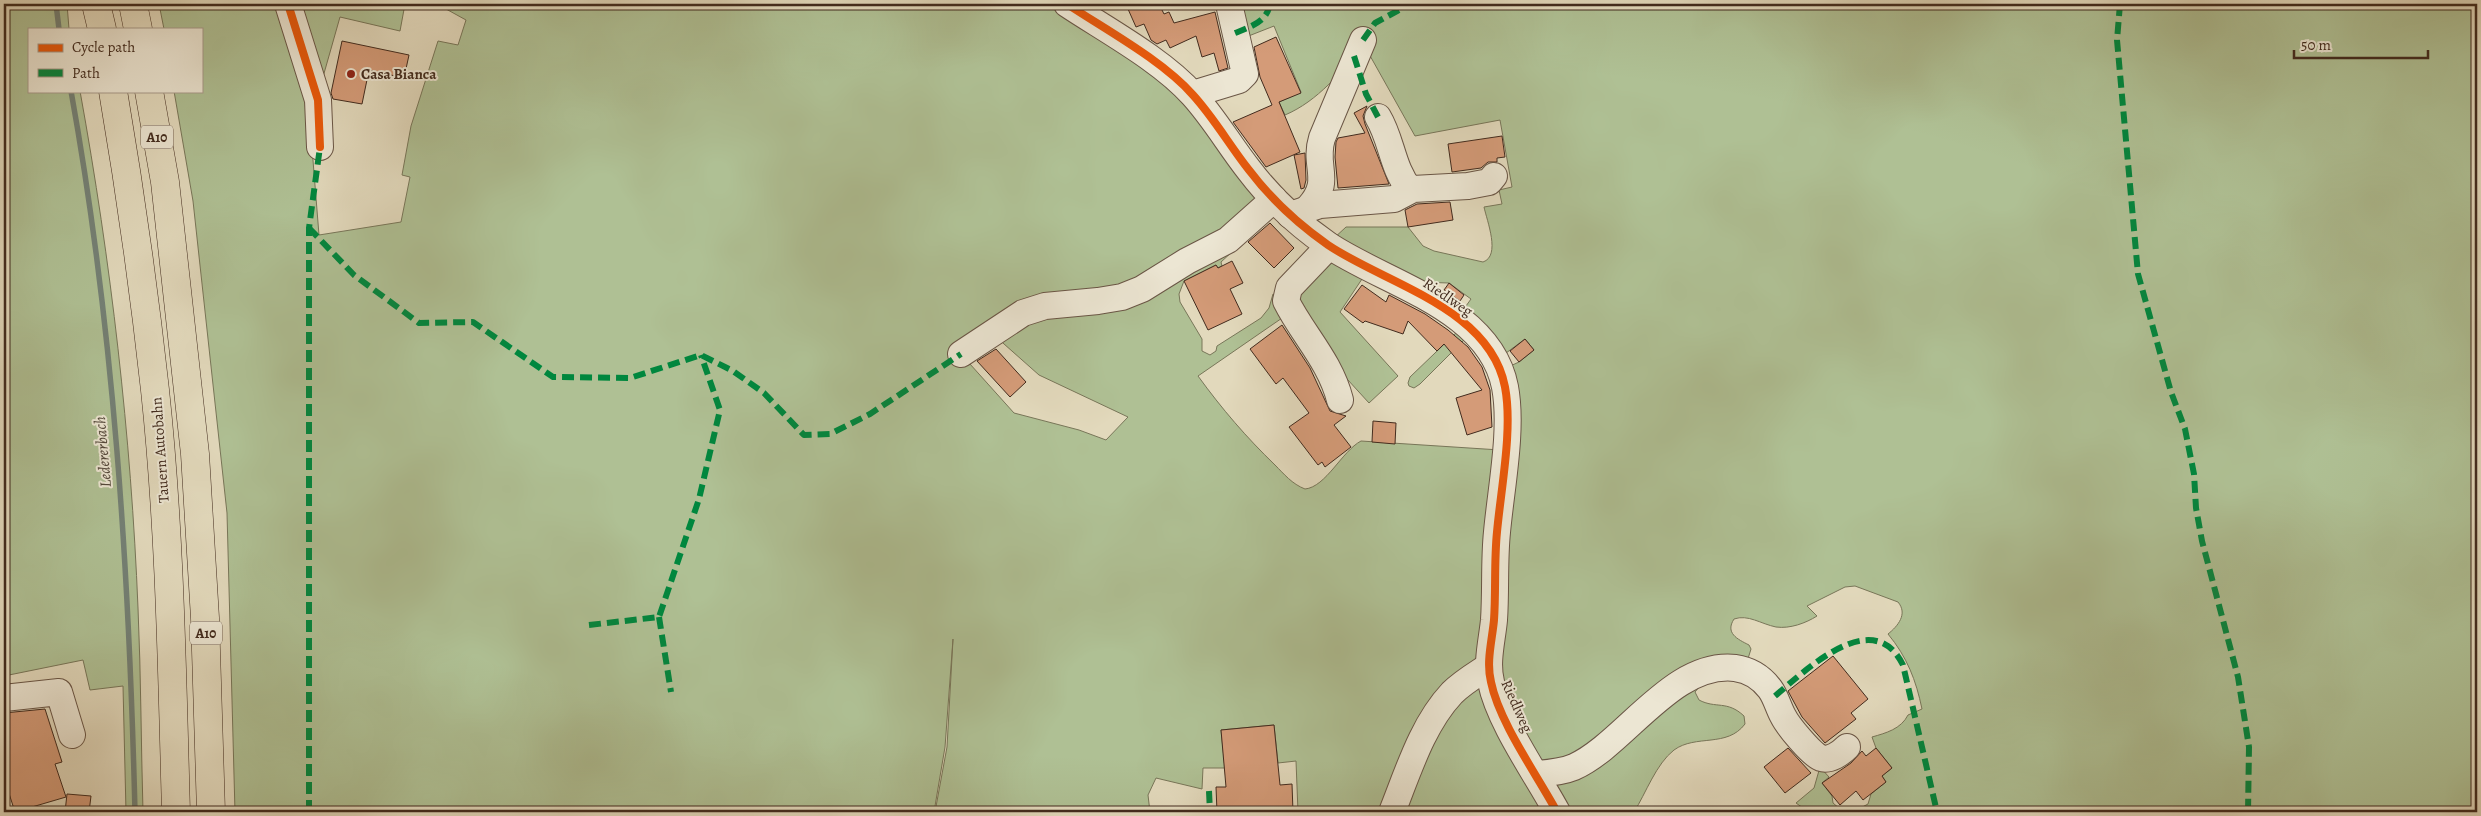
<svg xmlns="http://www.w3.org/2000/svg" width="2481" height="816" viewBox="0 0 2481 816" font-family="Alegreya,serif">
<rect width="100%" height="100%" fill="#e2d9bc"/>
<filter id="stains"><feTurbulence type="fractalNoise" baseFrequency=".004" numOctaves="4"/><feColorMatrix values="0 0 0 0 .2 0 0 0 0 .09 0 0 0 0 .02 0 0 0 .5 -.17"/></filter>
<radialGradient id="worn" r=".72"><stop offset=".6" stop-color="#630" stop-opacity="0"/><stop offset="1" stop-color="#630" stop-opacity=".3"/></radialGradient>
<g fill="#afc094" stroke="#787659">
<path d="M4,4H67L69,29H29V91H80C111,262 131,435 138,608C141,676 141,744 143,812H126L123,686L90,690L83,660L4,676Z"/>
<path d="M159,4H284L312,115V148L319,235L401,222L410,177L402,175L411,126L438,41L458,45L466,20L437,4H1060L1139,56L1177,86L1203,114L1233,158L1266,199L1218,241L1132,288L1038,301L1000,319L958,348L961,354L1014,413L1079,430L1106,440L1128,417L1039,375L995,336L1028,317L1052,309L1118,303L1141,296L1163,279L1182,268L1208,259L1226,248L1241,234L1246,239L1221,262L1222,266L1218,268L1216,265L1184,281L1179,294L1180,302L1202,339V351L1210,355L1216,351L1217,346L1261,318L1269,308L1273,294L1282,300L1287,312L1285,316L1198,376C1222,409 1246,437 1275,465C1284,474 1292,484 1305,489C1326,487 1342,451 1361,441L1500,450L1490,569L1489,631L1486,645L1472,668L1448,692L1426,722L1390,803L1384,812H1298L1296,761L1278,763L1274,725L1221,730L1225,768H1203L1202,789L1156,778L1148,795L1150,812H935L947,747L953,639L945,747L934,812H235L227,513L193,201L174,91H201V29H164Z"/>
<polygon points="296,4 405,4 400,31 340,17 321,84"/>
<path d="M1239,4H2477V812H1853L1868,804L1871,794L1886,782L1882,776L1892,768L1876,748L1872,737C1886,733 1901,729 1908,715L1922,709C1916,680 1907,657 1888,634C1898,626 1908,614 1898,602L1855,586L1845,587L1807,606L1817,616C1806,623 1790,629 1776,627C1761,624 1748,614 1734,619C1725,633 1737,639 1749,645L1751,649L1746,665L1735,662L1572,761H1538L1499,691L1506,368L1519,362L1534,350L1525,339L1502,356L1461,313L1471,299L1449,283L1416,282L1332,240L1346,227H1408L1423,246L1434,251L1483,262C1501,256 1487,221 1484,207L1502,204L1499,190L1512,187L1500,120L1415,136L1364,45C1341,72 1318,101 1285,115L1279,102L1301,92L1274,26L1246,37Z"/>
<polygon points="1327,257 1366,273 1340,312 1398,376 1369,403 1337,368 1294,291"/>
<polygon points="1460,329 1484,360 1464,340 1420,384 1414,388 1409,386 1408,383 1410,377"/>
<path d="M1705,680L1695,692L1699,700C1716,709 1727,700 1744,716L1745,724C1727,748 1696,734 1674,750C1656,764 1646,793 1634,812H1563L1556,786L1560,781Z"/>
<polygon points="1478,684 1551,812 1397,812 1431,731"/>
<polygon points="1820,767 1829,777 1822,783 1832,796 1833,803 1840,809 1849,812 1800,812 1803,808 1796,803 1814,788"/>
</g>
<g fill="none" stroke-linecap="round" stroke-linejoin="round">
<g stroke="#748176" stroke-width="5.5">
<polyline points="56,4 59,29"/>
<path d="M71,91C114,329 129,571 135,812"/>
</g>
</g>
<g fill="#d49b78" stroke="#422b1e">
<polygon points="1139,4 1159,4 1164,14 1169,12 1174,23 1215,12 1228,68 1219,71 1214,53 1202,57 1196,36 1170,48 1166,40 1157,44 1151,40 1144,24 1136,27 1128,9"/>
<polygon points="1276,37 1301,93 1279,102 1300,152 1266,167 1233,122 1272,105 1260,77 1254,47"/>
<polygon points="342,41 409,55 404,78 369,70 362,104 333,99 331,93"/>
<polygon points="1367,106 1363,116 1365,124 1389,184 1338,188 1335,157 1336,142 1338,138 1365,133 1354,113"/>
<polygon points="1502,136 1505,157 1497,158 1497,162 1488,162 1481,168 1452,172 1448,144"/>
<polygon points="1305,153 1306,180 1304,188 1301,189 1294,155"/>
<polygon points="1450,202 1453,220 1408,227 1405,210 1417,204"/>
<polygon points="1270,223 1294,248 1274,268 1248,242"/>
<polygon points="1232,261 1243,283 1230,289 1242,314 1208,330 1184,281 1216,265 1218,268"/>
<polygon points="1449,283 1464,295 1460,301 1444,290"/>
<polygon points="1362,285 1386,302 1389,295 1425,314 1448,330 1468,347 1482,367 1490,390 1492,427 1467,435 1456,398 1482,390 1444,344 1437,351 1408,321 1403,334 1365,321 1363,323 1344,309"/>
<polygon points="1282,325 1310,368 1330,411 1346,416 1334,425 1351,447 1325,467 1322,462 1318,465 1289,427 1309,413 1283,378 1276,384 1250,349"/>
<polygon points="1525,339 1534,350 1519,362 1510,351"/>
<polygon points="996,349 1026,382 1010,397 977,361"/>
<polygon points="1373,421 1396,423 1395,444 1372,442"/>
<polygon points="1833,656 1868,699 1851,713 1856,719 1825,743 1802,717 1788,691"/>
<polygon points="45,709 62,762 55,764 66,797 15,812 4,778 4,713"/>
<polygon points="1274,725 1280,785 1292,784 1293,812 1217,812 1216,787 1226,787 1221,730"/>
<polygon points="1788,748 1811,773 1785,793 1764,767"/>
<polygon points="1876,748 1892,768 1882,776 1886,782 1863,800 1856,791 1840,805 1822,783 1851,763 1862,751 1866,756"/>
<polygon points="67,794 91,796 89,812 65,812"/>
</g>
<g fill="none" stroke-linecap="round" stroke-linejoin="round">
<g stroke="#6a5646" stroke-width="28">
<g id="minor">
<polyline points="288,4 318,100 320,147"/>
<path d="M1067,4C1106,30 1162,60 1193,95C1214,118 1230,146 1249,170C1271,199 1298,224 1328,245C1386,284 1490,308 1505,387C1513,429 1501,488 1497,532C1494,561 1496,591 1494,620C1492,641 1486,662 1491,682C1499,722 1537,775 1557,812"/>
<polyline points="1193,94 1239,80 1245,74 1229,4"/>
<path d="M1378,117C1392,140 1392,168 1410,190"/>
<path d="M1309,207C1333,180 1313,167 1322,138L1363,40"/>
<polyline points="1290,215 1320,205 1394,199 1413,189 1468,186 1489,182 1494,176"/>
<path d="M1329,246L1289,288L1286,301C1303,335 1330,361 1340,400"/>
<polyline points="961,354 1023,313 1045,306 1098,301 1122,297 1142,289 1187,261 1228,240 1274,199"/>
<polyline points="4,698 59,692 72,735"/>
<path d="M1537,774C1549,773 1562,772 1574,767C1625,744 1672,661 1735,668C1750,670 1761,677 1770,689C1776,697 1778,707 1783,716C1788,726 1811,754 1821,758C1830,761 1841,753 1847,747"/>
<path d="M1392,812C1408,772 1422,725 1452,693C1463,682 1477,674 1489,666"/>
</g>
</g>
<g stroke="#422b1e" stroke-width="29">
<g id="highway">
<polyline points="96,4 102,29"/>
<polyline points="133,4 138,29"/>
<path d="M113,91C130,190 144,290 155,390C170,530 172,672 176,812"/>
<polyline points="149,91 165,182 195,454 205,618 211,812"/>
</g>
</g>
<use href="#minor" stroke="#ece6d3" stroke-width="26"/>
<use href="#highway" stroke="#e2d9bc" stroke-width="28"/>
<g stroke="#00873e" stroke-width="6" stroke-dasharray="12 6" stroke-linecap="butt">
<polyline points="2120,4 2117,40 2138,274 2171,392 2185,429 2194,474 2196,508 2202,541 2238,677 2249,747 2248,812"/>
<path d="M1235,33C1250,27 1267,22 1270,4"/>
<polyline points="1363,40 1375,23 1410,4"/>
<polyline points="1354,56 1366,94 1378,117"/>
<polyline points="309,228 354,275 419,323 473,322 553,377 630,378 701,355 733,371 764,393 804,435 830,434 870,414 961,354"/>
<polyline points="659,617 671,692"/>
<polyline points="589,625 659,617 699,499 720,410 701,355"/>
<path d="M1775,696C1805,671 1873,604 1903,665L1937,812"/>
<polyline points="1209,791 1210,812"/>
<polyline points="309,812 309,228 320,147"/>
</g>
<g stroke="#ece6d3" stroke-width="11">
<g id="cycleway">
<polyline points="288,4 318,100 320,147"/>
<path d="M1067,4C1106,30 1162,60 1193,95C1214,118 1230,146 1249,170C1271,199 1298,224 1328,245C1386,284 1490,308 1505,387C1513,429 1501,488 1497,532C1494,561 1496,591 1494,620C1492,641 1486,662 1491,682C1499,722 1537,775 1557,812"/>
</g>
</g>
<use href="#cycleway" stroke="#e8590c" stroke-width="8"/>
</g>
<circle fill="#8f2418" stroke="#ece6d3" stroke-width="2" cx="351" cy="74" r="5"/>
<g text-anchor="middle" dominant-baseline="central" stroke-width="4" stroke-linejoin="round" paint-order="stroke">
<g fill="#ece6d3" stroke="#756354" stroke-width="1">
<rect x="141" y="125.5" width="32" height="23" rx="4"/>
<rect x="190" y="621.5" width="32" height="23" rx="4"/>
</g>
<g font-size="14" font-weight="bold" fill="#422b1e">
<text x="157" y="137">A10</text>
<text x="206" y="633">A10</text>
</g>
<g font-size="15" font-weight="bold" fill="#422b1e" stroke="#ece6d3" text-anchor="start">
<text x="361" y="74">Casa Bianca</text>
</g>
<g font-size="15" fill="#422b1e" stroke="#ece6d3">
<text transform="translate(1448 297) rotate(34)">Riedlweg</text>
<text transform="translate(160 450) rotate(-94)">Tauern Autobahn</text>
<text transform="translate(1517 706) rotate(66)">Riedlweg</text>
</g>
<g font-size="16" font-style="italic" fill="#53483b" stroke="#ece6d3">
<text transform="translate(103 452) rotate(-95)">Ledererbach</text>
</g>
</g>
<rect width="2481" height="816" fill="none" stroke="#e2d9bc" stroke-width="20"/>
<rect x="5" y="5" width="2471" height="806" fill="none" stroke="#422b1e" stroke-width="2.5"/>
<rect x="10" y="10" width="2461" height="796" fill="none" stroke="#422b1e"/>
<rect x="28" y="28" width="175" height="65" fill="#ece6d3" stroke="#a89b8b"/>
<rect x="38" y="44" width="25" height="8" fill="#e8590c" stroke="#a89b8b"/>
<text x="72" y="52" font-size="15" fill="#422b1e">Cycle path</text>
<rect x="38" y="69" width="25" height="8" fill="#00873e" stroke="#a89b8b"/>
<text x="72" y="78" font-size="15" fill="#422b1e">Path</text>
<path d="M2294 50v8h134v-8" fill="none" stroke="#422b1e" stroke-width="2.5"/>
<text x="2301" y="50" font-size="15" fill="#422b1e" stroke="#ece6d3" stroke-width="4" paint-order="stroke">50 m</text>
<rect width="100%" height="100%" filter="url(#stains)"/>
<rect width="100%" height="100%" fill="url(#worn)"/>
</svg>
